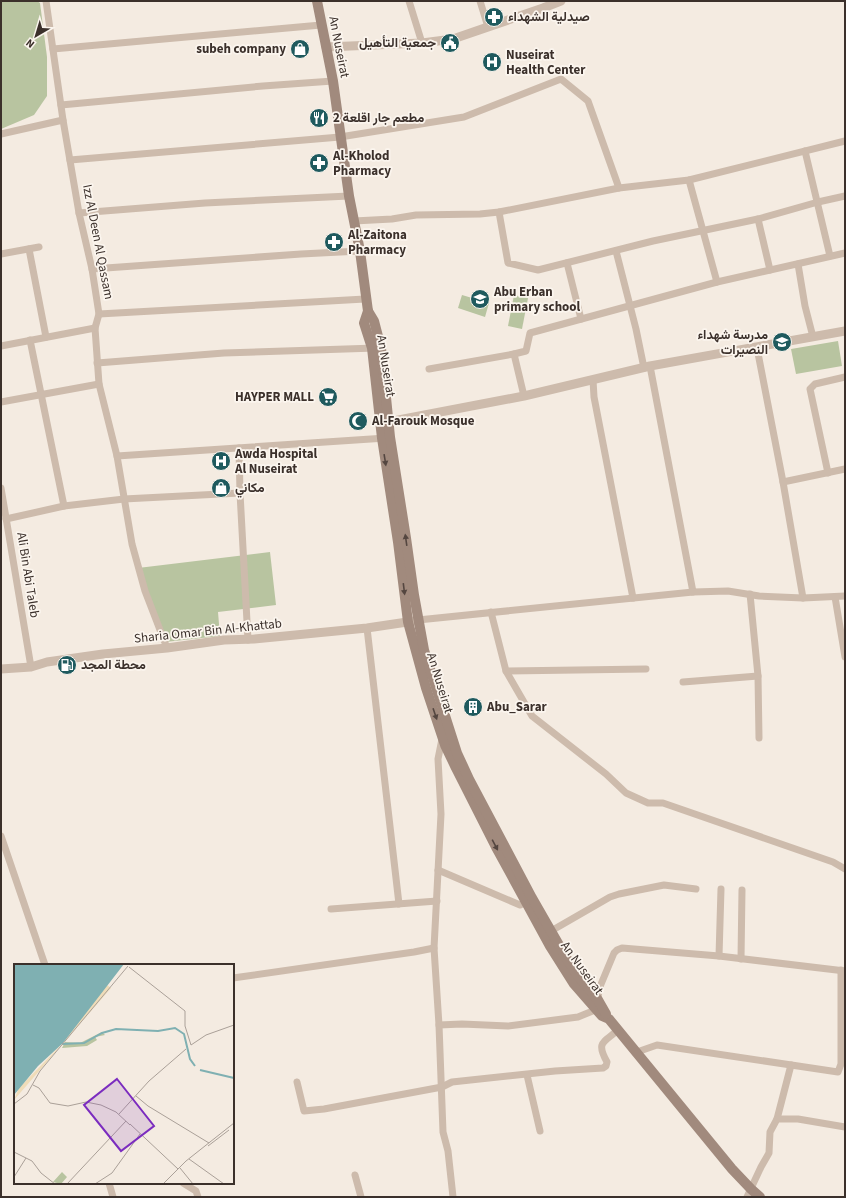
<svg xmlns="http://www.w3.org/2000/svg" width="846" height="1198" viewBox="0 0 846 1198" font-family="'Source Sans 3',Vazirmatn,sans-serif">
<rect width="100%" height="100%" fill="#f4ebe1"/>
<g fill="#b8c4a0">
<polygon points="9,1 37,1 40,3 47,57 47,96 34,115 1,129 1,2"/>
<polygon points="462,295 489,303 485,317 458,308"/>
<polygon points="514,295 528,298 522,329 508,326"/>
<polygon points="838,341 842,366 796,374 791,349"/>
<polygon points="270,552 276,605 218,612 220,636 165,642 138,568"/>
</g>
<g fill="none" stroke-linecap="round" stroke-linejoin="round">
<g stroke="#cdbbac" stroke-width="7">
<polyline points="46,1 63,120 79,213 92,269 99,314 95,328 99,384 117,456 132,544 145,591 167,648"/>
<polyline points="409,1 422,43"/>
<polyline points="480,1 488,27"/>
<polyline points="53,49 321,25"/>
<polyline points="61,105 263,86 333,81"/>
<polyline points="1,134 63,120"/>
<polyline points="805,151 830,256"/>
<polyline points="70,160 340,137 464,117 561,79 588,101 619,188"/>
<polyline points="689,180 717,282"/>
<polyline points="499,212 508,263 538,270 653,241 758,219 818,202 845,196"/>
<polyline points="79,213 205,203 349,196"/>
<polyline points="758,219 770,270"/>
<polyline points="354,221 392,219 416,215 480,214 499,212 619,188 689,180 845,141"/>
<polyline points="29,249 46,337"/>
<polyline points="616,251 636,329 644,368"/>
<polyline points="1,254 39,247"/>
<polyline points="567,263 581,319"/>
<polyline points="798,264 805,306 813,337"/>
<polyline points="92,269 301,254 360,251"/>
<polyline points="99,314 365,299"/>
<polyline points="30,340 64,506"/>
<polyline points="1,346 95,328"/>
<polyline points="757,348 783,482 803,598"/>
<polyline points="514,354 524,396"/>
<polyline points="97,363 224,353 376,348"/>
<polyline points="650,366 693,592"/>
<polyline points="429,369 514,354 526,351 530,333 717,282 845,253"/>
<polyline points="593,380 594,397 633,598"/>
<polyline points="1,402 99,384"/>
<polyline points="117,456 386,438"/>
<polyline points="828,473 810,389 815,384 845,377"/>
<polyline points="783,482 845,469"/>
<polyline points="1,488 31,667"/>
<polyline points="240,493 248,640"/>
<polyline points="6,519 64,506 124,499 240,493 239,448"/>
<polyline points="750,594 758,676 759,738"/>
<polyline points="835,597 845,657"/>
<polyline points="491,612 506,671 532,716 606,774 626,793 648,803 663,803 833,862 845,869"/>
<polyline points="418,620 693,592 728,591 759,596 803,598 845,596"/>
<polyline points="367,628 399,904"/>
<polyline points="506,671 646,669"/>
<polyline points="683,682 758,676"/>
<polyline points="442,739 438,759 441,814 434,948 439,1025 443,1132 448,1151 453,1197"/>
<polyline points="1,836 45,965"/>
<polyline points="438,870 520,905 530,900"/>
<polyline points="331,909 437,901"/>
<polyline points="551,931 610,897 619,894 664,885 696,889"/>
<polyline points="719,956 721,889"/>
<polyline points="741,959 742,890"/>
<polyline points="233,978 414,952 434,948"/>
<polyline points="598,1000 599,989 614,953 617,950 622,948 719,956 845,971"/>
<polyline points="439,1025 462,1024 508,1026 578,1017 600,1008"/>
<polyline points="637,1052 657,1045 838,1072 841,1064 841,970"/>
<polyline points="527,1075 540,1131"/>
<path d="M297,1082L304,1111L324,1109L442,1087L452,1082L555,1071L603,1068L606,1066L607,1062C596,1042 603,1043 618,1030"/>
<polyline points="777,1119 791,1065"/>
<polyline points="355,1175 361,1197"/>
<polyline points="109,1183 113,1197"/>
<polyline points="183,1183 196,1191 198,1197"/>
<polyline points="747,1197 761,1167 769,1153 770,1132 777,1119 798,1119 845,1127"/>
</g>
<g stroke="#cdbbac" stroke-width="9">
<polyline points="326,47 422,43 453,39 543,8 561,1"/>
<polyline points="388,422 524,396 650,366 845,331"/>
<polyline points="1,669 31,667 47,662 103,654 167,648 224,640 254,639 367,628 414,621"/>
</g>
<g stroke="#a18a7d" stroke-width="10">
<polyline points="317,1 333,81 349,196 360,251 368,311 364,323 372,348 382,438 398,542 408,622 426,688 445,745 456,768 496,847 550,946 574,984 602,1016 609,1019 732,1169 751,1189 760,1197"/>
<polyline points="368,311 374,321 381,348 390,437 406,538 414,595 424,650 457,753 469,779 532,898 567,959 576,973 598,1000 606,1014"/>
</g>
</g>
<defs><path id="oneway-solid" d="M-6-.8H1V-3.2L6.5 0L1 3.2V.8H-6Z"/></defs>
<g fill="#544640">
<use href="#oneway-solid" transform="translate(385 460) rotate(81)"/>
<use href="#oneway-solid" transform="translate(406 540) rotate(-98)"/>
<use href="#oneway-solid" transform="translate(404 589) rotate(83)"/>
<use href="#oneway-solid" transform="translate(435 714) rotate(71)"/>
<use href="#oneway-solid" transform="translate(495 845) rotate(62)"/>
</g>
<defs>
<g id="pharmacy-disc" transform="scale(1)"><circle r="9.5" fill="#1f5a5e" stroke="#fbf5ee"/><path d="M-2-6h4v4h4v4h-4v4h-4v-4h-4v-4h4Z" fill="#fff"/></g>
<g id="civic-disc" transform="scale(1)"><circle r="9.5" fill="#1f5a5e" stroke="#fbf5ee"/><path d="M-.6-6.5H3V-4.5H.6V-3L4-1V1h2V6H-6V1h2V-1L-.6-3ZM-1.2 2.5V6h2.4V2.5Z" fill="#fff"/></g>
<g id="shop-disc" transform="scale(1)"><circle r="9.5" fill="#1f5a5e" stroke="#fbf5ee"/><path d="M-5-2.5h2.3a2.7 3.5 0 0 1 5.4 0H5L5.5 6h-11ZM-1.5-2.5h3a1.5 2.3 0 0 0-3 0Z" fill="#fff"/></g>
<g id="hospital-disc" transform="scale(1)"><circle r="9.5" fill="#1f5a5e" stroke="#fbf5ee"/><path d="M-5-5h3v3.5h4V-5h3V5h-3V1.5h-4V5h-3Z" fill="#fff"/></g>
<g id="restaurant-disc" transform="scale(1)"><circle r="9.5" fill="#1f5a5e" stroke="#fbf5ee"/><path d="M-5-6h1v4h1v-4h1v4h1v-4h1v5L-1.5 .5V6h-2V.5L-5-1ZM5-6V6H3V1.5H1.5Q1.5-4 5-6Z" fill="#fff"/></g>
<g id="school-disc" transform="scale(1)"><circle r="9.5" fill="#1f5a5e" stroke="#fbf5ee"/><path d="M0-5L7-2L0 1L-7-2ZM-4 1L0 2.5L4 1V4Q0 6-4 4Z" fill="#fff"/></g>
<g id="supermarket-disc" transform="scale(1)"><circle r="9.5" fill="#1f5a5e" stroke="#fbf5ee"/><path d="M-6-5.5h2.5l.6 2H6L4.5 2H-2.5L-4.4-4H-6ZM-1.5 3.2a1.3 1.3 0 1 0 .1 0ZM3 3.2a1.3 1.3 0 1 0 .1 0Z" fill="#fff"/></g>
<g id="mosque-disc" transform="scale(1)"><circle r="9.5" fill="#1f5a5e" stroke="#fbf5ee"/><path d="M3.5-4.9A6 6 0 1 0 3.5 4.9A5 5 0 1 1 3.5-4.9Z" fill="#fff"/></g>
<g id="fuel-disc" transform="scale(1)"><circle r="9.5" fill="#1f5a5e" stroke="#fbf5ee"/><path d="M-5.5-6h7V0h2V4h1.3V-2.5L3-4.5l.8-.8L6-3V5H2.5V1h-1V6h-7ZM-4.2-4.7v3.2H.2V-4.7Z" fill="#fff"/></g>
<g id="building-disc" transform="scale(1)"><circle r="9.5" fill="#1f5a5e" stroke="#fbf5ee"/><path d="M-4-6H4V6H1V3H-1V6H-4ZM-2.5-4.3h1.7v1.8h-1.7ZM.8-4.3h1.7v1.8H.8ZM-2.5-1h1.7V.8h-1.7ZM.8-1h1.7V.8H.8Z" fill="#fff"/></g>
</defs>
<g fill-rule="evenodd">
<use href="#pharmacy-disc" x="494" y="17"/>
<use href="#civic-disc" x="450" y="43"/>
<use href="#shop-disc" x="300" y="49"/>
<use href="#hospital-disc" x="492" y="62"/>
<use href="#restaurant-disc" x="319" y="118"/>
<use href="#pharmacy-disc" x="319" y="163"/>
<use href="#pharmacy-disc" x="334" y="242"/>
<use href="#school-disc" x="480" y="299"/>
<use href="#school-disc" x="782" y="342"/>
<use href="#supermarket-disc" x="328" y="397"/>
<use href="#mosque-disc" x="358" y="421"/>
<use href="#hospital-disc" x="221" y="461"/>
<use href="#shop-disc" x="221" y="488"/>
<use href="#fuel-disc" x="67" y="665"/>
<use href="#building-disc" x="473" y="707"/>
</g>
<g text-anchor="middle" dominant-baseline="central" stroke-width="3.5" stroke-linejoin="round" paint-order="stroke">
<g font-size="13" font-weight="bold" fill="#3b302b" stroke="#fbf5ee" text-anchor="start">
<text x="508" y="17">صيدلية الشهداء</text>
<text x="436" y="43" text-anchor="end">جمعية التأهيل</text>
<text x="286" y="49" text-anchor="end">subeh company</text>
<text x="506" y="55">Nuseirat<tspan x="506" dy="15">Health Center</tspan></text>
<text x="333" y="118">مطعم جار اقلعة 2</text>
<text x="333" y="156">Al-Kholod<tspan x="333" dy="15">Pharmacy</tspan></text>
<text x="348" y="235">Al-Zaitona<tspan x="348" dy="15">Pharmacy</tspan></text>
<text x="494" y="292">Abu Erban<tspan x="494" dy="15">primary school</tspan></text>
<text x="768" y="335" text-anchor="end">مدرسة شهداء<tspan x="768" dy="15">النصيرات</tspan></text>
<text x="314" y="397" text-anchor="end">HAYPER MALL</text>
<text x="372" y="421">Al-Farouk Mosque</text>
<text x="235" y="454">Awda Hospital<tspan x="235" dy="15">Al Nuseirat</tspan></text>
<text x="235" y="488">مكاني</text>
<text x="81" y="665">محطة المجد</text>
<text x="487" y="707">Abu_Sarar</text>
</g>
<g font-size="13" fill="#3b302b" stroke="#fbf5ee">
<text transform="translate(339 47) rotate(79)">An Nuseirat</text>
<text transform="translate(98 242) rotate(79)">Izz Al Deen Al Qassam</text>
<text transform="translate(386 366) rotate(81)">An Nuseirat</text>
<text transform="translate(28 575) rotate(81)">Ali Bin Abi Taleb</text>
<text transform="translate(208 631) rotate(-6)">Sharia Omar Bin Al-Khattab</text>
<text transform="translate(440 683) rotate(73)">An Nuseirat</text>
<text transform="translate(582 968) rotate(54)">An Nuseirat</text>
</g>
</g>
<g transform="translate(14 964)">
<rect width="220" height="220" fill="#f4ebe1"/>
<path d="M88,68L91,71L81,73L83,76L73,82L48,84L51,78L66,79ZM48,208L53,213L47,220L39,218Z" fill="#b8c4a0"/>
<path d="M93,21L97,24L0,136L5,124L48,80Z" fill="#efdcb8"/>
<path d="M0,0H110L49,79L24,102L0,131Z" fill="#7fb0b2"/>
<path fill="none" stroke="#7fb0b2" stroke-width="2" d="M48,80L70,79L88,69L102,65L144,67L161,64L170,70L176,95L181,102M186,106L220,114"/>
<path fill="none" stroke="#aaa098" stroke-width="1" d="M115,3L171,47M171,47V62L177,81L192,71L220,61M19,121L25,124L36,139L54,142L72,138L87,141L102,148L116,161M122,132L134,142L195,179M0,140L13,130L26,107L114,2M105,150L135,117L172,85M116,160L164,205M194,182L215,166M0,188L18,197L27,209L41,220M175,195L210,220M166,204L179,220M0,213L12,194M53,220L112,157M81,220L98,209L126,170M149,220L172,197L220,159"/>
<path fill="#7b2cbf" fill-opacity="0.15" stroke="#7b2cbf" stroke-width="2" d="M103,115L140,162L107,187L70,141Z"/>
<rect width="220" height="220" fill="none" stroke="#3b302b" stroke-width="2"/>
</g>
<rect width="846" height="1198" fill="none" stroke="#3b302b" stroke-width="4"/>
<g transform="translate(36 36) rotate(218)" stroke="#fbf5ee" stroke-width="3" paint-order="stroke">
<path d="M0-3L7 15L0 10L-7 15Z" fill="#3b302b"/>
<text y="-6" font-size="11" font-weight="bold" text-anchor="middle" fill="#3b302b">N</text>
</g>
</svg>
